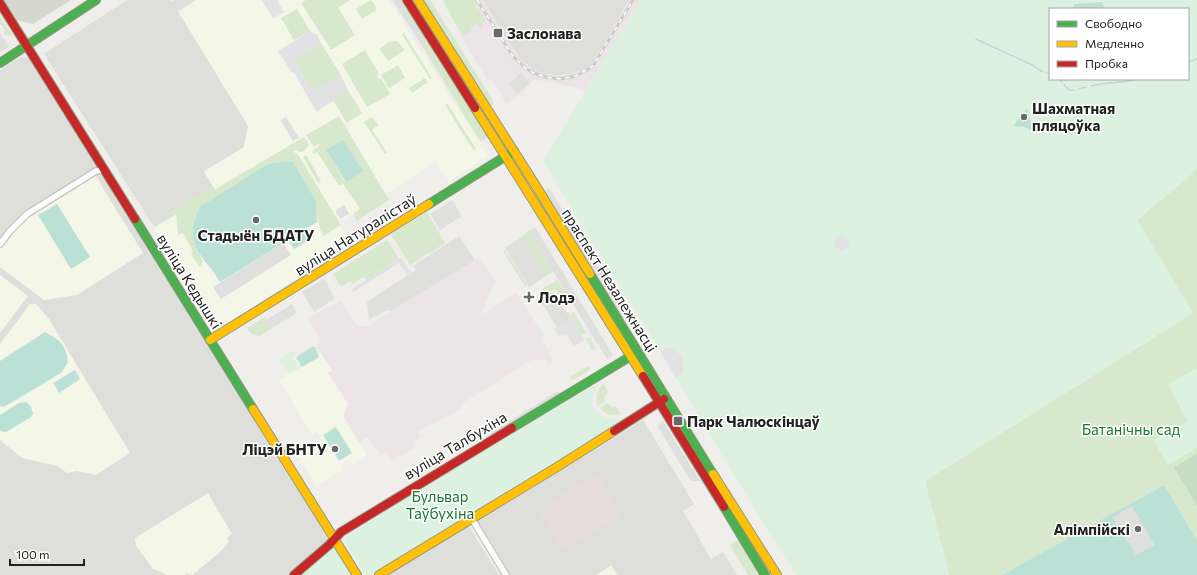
<svg xmlns="http://www.w3.org/2000/svg" width="1197" height="575" viewBox="0 0 1197 575" font-family="Commissioner,sans-serif">
<rect width="100%" height="100%" fill="#efeeea"/>
<g fill="#dededb">
<polygon points="127,0 171,0 249,125 244,147 204,171 216,191 155,228 44,54"/>
<polygon points="483,0 629,0 592,64 584,69 571,74 559,75 544,74 534,70 522,60 508,42"/>
<polygon points="0,33 9,47 0,52"/>
<polygon points="21,57 28,58 324,532 327,540 324,545 290,575 0,575 0,70"/>
<polygon points="643,420 694,504 683,511 711,559 723,552 737,575 510,575 477,522"/>
<polygon points="466,522 499,575 381,575"/>
</g>
<polygon fill="#e7deda" points="597,473 622,515 563,551 538,510"/>
<g fill="#ece4e7">
<polygon points="442,0 483,0 508,42 522,60 534,70 544,74 559,75 571,74 584,69 592,64 629,0 641,0 586,90 533,79 524,91 506,103 492,79 488,81 461,37 464,34"/>
<polygon points="479,257 495,281 481,315 516,293 544,336 542,338 552,358 551,364 549,365 547,361 533,359 461,404 463,407 452,414 418,432 421,437 412,442 415,447 392,461 387,452 380,454 367,437 359,443 343,416 347,404 328,373 331,370 320,352 318,354 315,348 318,346 317,344 322,343 308,319 329,306 330,307 340,301 341,301 357,326 368,326"/>
</g>
<g fill="#f4f6e8">
<polygon points="171,0 389,0 488,156 449,181 436,162 338,224 350,243 218,330 153,228 216,191 204,172 244,147 248,126"/>
<polygon points="95,175 143,253 77,295 44,300 0,267 0,248 11,234 28,217"/>
<polygon points="0,275 28,296 0,333"/>
<polygon points="30,304 36,304 49,319 130,453 96,475 77,471 67,473 57,466 22,458 0,440 0,344"/>
<polygon points="320,352 332,370 328,373 348,404 343,416 367,455 351,465 348,460 340,465 343,470 316,486 297,456 322,440 317,432 312,435 279,380 319,357 318,354"/>
<polygon points="208,493 232,534 227,538 229,542 219,553 192,575 186,573 185,575 168,575 153,569 136,546 135,538"/>
<polygon points="611,565 617,575 596,575 609,567"/>
</g>
<polygon fill="#d6d7cd" points="4,0 71,0 33,24 17,20"/>
<g fill="#d8e8cd" fill-rule="evenodd">
<polygon points="306,0 350,0 338,8 355,35 331,50 301,3"/>
<polygon points="371,0 375,5 376,10 362,19 356,9"/>
<polygon points="399,0 403,0 427,38 424,39"/>
<polygon points="423,0 430,0 493,100 493,105 489,106"/>
<polygon points="445,0 475,0 477,3 475,6 476,9 478,8 485,20 480,28 477,24 470,27 472,30 462,36 443,1"/>
<polygon points="297,9 310,31 294,40 281,18"/>
<polygon points="0,16 13,36 4,35 5,30 0,24"/>
<polygon points="404,33 432,78 430,79 402,35"/>
<polygon points="397,41 405,50 388,61 380,49 389,42"/>
<polygon points="321,43 341,75 314,92 294,59"/>
<polygon points="430,43 489,137 480,141 421,44"/>
<polygon points="365,50 379,74 377,76 379,79 381,78 390,94 367,107 342,64"/>
<polygon points="398,65 405,78 389,88 381,75"/>
<polygon points="425,78 428,82 412,93 409,88"/>
<polygon points="348,90 362,113 347,123 333,100"/>
<polygon points="447,103 476,149 473,150 445,105"/>
<path d="M339,116L389,200L357,221L353,214L360,209L343,184L339,186L317,152L313,154L312,151L318,147L320,143L314,147L306,135ZM326,150L363,171L345,182Z"/>
<polygon points="372,117 378,125 372,130 387,152 385,154 364,122"/>
<path d="M304,137L309,144C307,149 304,152 299,152L297,150L293,151L299,156L341,225L323,236C317,224 317,214 316,201L193,242L203,261L200,267L191,254L193,251L183,233L178,235L176,213L168,218L166,215L211,187L212,191Z"/>
<polygon points="306,155 321,181 318,183 303,157"/>
<polygon points="1197,169 1197,540 1164,485 1002,575 949,575 925,481 1193,313 1137,220 1178,186"/>
<polygon points="427,212 445,243 429,254 428,253 410,265 391,234"/>
<polygon points="528,231 553,272 546,276 522,237"/>
<polygon points="387,240 399,259 366,280 363,277 352,284 351,281 341,287 333,274"/>
<polygon points="505,250 527,285 525,286 503,251"/>
<polygon points="557,280 567,294 560,298 555,289 545,295 541,290"/>
<polygon points="569,312 573,317 571,313 574,312 586,333 581,336 577,328 579,327 573,317 571,319 567,313"/>
<polygon points="265,317 271,329 259,336 250,333 247,328"/>
<polygon points="585,338 590,338 596,349 591,349"/>
<polygon points="588,366 590,370 573,380 570,377"/>
<path d="M604,384L608,392L605,397V401L598,406C595,397 597,390 604,384Z"/>
<path d="M607,403L612,407L616,406L621,414C612,417 606,415 600,408Z"/>
<polygon points="738,540 759,575 748,575 730,545"/>
</g>
<polygon fill="#c8dbc3" points="1197,454 1197,506 1174,467"/>
<g fill="#dcf1df" fill-rule="evenodd">
<path d="M641,0H1197V169L1178,186L1137,220L1193,313L925,481L949,575H797L771,536L676,378L682,374L666,348L660,351L543,161ZM1050,9H1188V79H1050Z"/>
<polygon points="295,350 297,354 292,357 298,368 289,373 279,359"/>
<polygon points="1197,368 1197,448 1168,465 1153,440 1188,422 1168,384"/>
<path d="M602,380C583,403 595,422 624,419L371,575L365,574L346,543V537L415,493Z"/>
<polygon points="330,549 335,550 352,575 298,575"/>
</g>
<g fill="#bbe1d6">
<polygon points="1103,2 1104,9 1074,9 1074,4"/>
<polygon points="1027,108 1033,130 1024,127 1013,126"/>
<polygon points="343,140 363,171 346,182 326,150"/>
<path d="M292,161L316,201L317,222L220,282C201,251 182,247 200,207L268,164Z"/>
<polygon points="57,204 90,257 71,269 38,215"/>
<polygon points="309,229 314,237 294,249 289,242"/>
<path d="M45,332C60,340 66,345 68,362L61,373L4,407L0,406V361Z"/>
<polygon points="314,346 319,357 302,367 296,357"/>
<polygon points="75,370 80,379 59,393 53,383"/>
<path d="M25,402C30,403 32,409 33,414L31,417L6,432L0,431V415L19,403Z"/>
<polygon points="336,427 352,453 339,461 323,435"/>
<polygon points="1164,485 1197,540 1197,575 1002,575"/>
</g>
<g fill="#dfdfdd">
<polygon points="174,0 196,0 177,12 171,2"/>
<polygon points="392,0 399,0 427,43 421,44"/>
<polygon points="500,0 511,0 520,11 525,19 529,31 532,49 525,49 522,31 517,21"/>
<polygon points="517,0 526,0 533,8 541,30 534,32 528,16"/>
<polygon points="501,6 505,10 513,22 519,36 515,38 512,32 510,33 500,16 502,15 498,9"/>
<polygon points="605,9 612,13 599,32 592,27"/>
<polygon points="521,73 530,83 517,93 509,83"/>
<polygon points="193,89 200,100 184,111 176,100"/>
<polygon points="286,117 299,138 293,141 280,120"/>
<polygon points="549,188 628,316 622,319 542,192"/>
<polygon points="452,200 462,216 440,230 430,214"/>
<polygon points="344,205 349,214 340,219 335,211"/>
<polygon points="535,227 613,355 607,359 528,231"/>
<polygon points="459,236 475,260 391,311 387,310 369,320 367,302 416,270 413,266"/>
<polygon points="522,237 546,276 529,287 505,248"/>
<polygon points="283,243 291,255 221,299 213,287"/>
<polygon points="324,279 335,298 314,312 302,292"/>
<polygon points="553,292 571,319 557,327 540,300"/>
<polygon points="292,304 297,313 271,329 266,320"/>
<polygon points="143,320 156,341 153,343 140,323"/>
<polygon points="109,325 112,330 98,339 95,334"/>
<polygon points="610,373 346,535 344,533 494,439 490,433 558,391 562,397"/>
<polygon points="662,420 700,481 691,481 658,427"/>
<polygon points="142,437 150,447 141,454 133,443"/>
<polygon points="1132,506 1155,545 1136,555 1112,518"/>
<polygon points="54,537 113,553 113,555 54,542"/>
<polygon points="84,566 104,572 103,575 77,575 79,568 83,569"/>
</g>
<g fill="#e2e1e4">
<polygon points="262,0 277,0 284,12 273,19"/>
<polygon points="310,31 317,35 321,43 294,59 314,91 341,75 348,90 317,112 294,73 292,73 278,51"/>
<circle cx="842" cy="243" r="7"/>
<polygon points="401,258 411,273 408,276 399,263 353,292 352,289"/>
<polygon points="573,317 579,327 577,328 584,340 574,346 567,335 559,336 554,329"/>
<polygon points="666,348 672,348 682,356 684,369 682,374 676,378 660,351"/>
</g>
<g fill="none" stroke-linecap="round" stroke-linejoin="round">
<g stroke="#c2d4de" stroke-width="1.5">
<polyline points="976,39 1032,65 1043,72"/>
<polyline points="1188,62 1197,59"/>
<polyline points="1046,73 1050,74"/>
<polyline points="1059,79 1062,82"/>
<polyline points="1064,85 1069,90 1074,90"/>
<path d="M1091,86C1107,82 1123,83 1138,79"/>
<polyline points="1079,89 1086,87"/>
</g>
<g stroke="#c5c4c2" stroke-width="8">
<g id="street">
<polyline points="0,244 10,231 27,214 96,171 104,169"/>
<polyline points="472,519 506,575"/>
</g>
</g>
<g stroke="#939784" stroke-width="10">
<g id="fast">
<polyline points="0,63 96,0"/>
<polyline points="429,204 514,151"/>
<polyline points="135,219 253,409"/>
<polyline points="590,274 713,474"/>
<polyline points="512,428 636,353"/>
<polyline points="724,507 765,575"/>
</g>
</g>
<g stroke="#939784" stroke-width="10">
<g id="slow">
<polyline points="418,0 536,186 590,274"/>
<polyline points="475,108 643,376"/>
<polyline points="210,340 429,204"/>
<polyline points="253,409 357,575"/>
<polyline points="713,474 777,575"/>
<polyline points="379,575 557,467 614,431"/>
</g>
</g>
<g stroke="#939784" stroke-width="10">
<g id="jam">
<polyline points="407,0 475,108"/>
<polyline points="0,3 135,219"/>
<polyline points="643,376 724,507"/>
<polyline points="614,431 664,399"/>
<polyline points="294,575 329,545 341,532 512,428"/>
</g>
</g>
<use href="#street" stroke="#fdfcfc" stroke-width="5.5"/>
<use href="#fast" stroke="#4caf50" stroke-width="8"/>
<use href="#slow" stroke="#ffc107" stroke-width="8"/>
<use href="#jam" stroke="#c62828" stroke-width="8"/>
<g stroke="#cbcbcb" stroke-width="3">
<polyline id="rail" points="477,0 512,55 525,68 534,73 545,77 560,79 576,76 593,66 633,0"/>
</g>
<use href="#rail" stroke="#fff" stroke-width="1.5" stroke-dasharray="4.5" stroke-linecap="butt"/>
</g>
<g fill="#696967" stroke="#fff" stroke-width="1.5">
<rect x="493" y="28" width="10" height="10" rx="2"/>
<circle cx="1024" cy="117" r="4"/>
<circle cx="256" cy="220" r="4"/>
<path d="M527 291h4v4h4v4h-4v4h-4v-4h-4v-4h4z"/>
<rect x="673" y="416" width="10" height="10" rx="2"/>
<circle cx="335" cy="449" r="4"/>
<circle cx="1138" cy="529" r="4"/>
</g>
<g text-anchor="middle" dominant-baseline="central" stroke-width="3" stroke-linejoin="round" paint-order="stroke">
<g font-size="15" font-weight="bold" fill="#212121" stroke="#fff" text-anchor="start">
<text x="507" y="33">Заслонава</text>
<text x="1032" y="108">Шахматная<tspan x="1032" dy="17">пляцоўка</tspan></text>
<text x="256" y="235" text-anchor="middle">Стадыён БДАТУ</text>
<text x="538" y="297">Лодэ</text>
<text x="687" y="421">Парк Чалюскінцаў</text>
<text x="327" y="449" text-anchor="end">Ліцэй БНТУ</text>
<text x="1130" y="529" text-anchor="end">Алімпійскі</text>
</g>
<g font-size="15" fill="#212121" stroke="#fff">
<text transform="translate(355 234) rotate(-32)">вуліца Натуралістаў</text>
<text transform="translate(610 280) rotate(58)">праспект Незалежнасці</text>
<text transform="translate(190 281) rotate(58)">вуліца Кедышкі</text>
<text transform="translate(455 445) rotate(-31)">вуліца Талбухіна</text>
</g>
<g font-size="15" fill="#197530" stroke="#fff">
<text x="1131" y="429">Батанічны сад</text>
<text x="440" y="496">Бульвар<tspan x="440" dy="17">Таўбухіна</tspan></text>
</g>
</g>
<rect x="1049" y="8" width="140" height="72" fill="#ffffff" stroke="#a6a6a6"/>
<rect x="1057" y="21" width="20" height="6" fill="#4caf50" stroke="#a6a6a6"/>
<text x="1085" y="28" font-size="12" fill="#212121">Свободно</text>
<rect x="1057" y="41" width="20" height="6" fill="#ffc107" stroke="#a6a6a6"/>
<text x="1085" y="48" font-size="12" fill="#212121">Медленно</text>
<rect x="1057" y="61" width="20" height="6" fill="#c62828" stroke="#a6a6a6"/>
<text x="1085" y="68" font-size="12" fill="#212121">Пробка</text>
<path d="M10 559v6h74v-6" fill="none" stroke="#212121" stroke-width="2"/>
<text x="16" y="559" font-size="12" fill="#212121" stroke="#ffffff" stroke-width="3" paint-order="stroke">100 m</text>
</svg>
